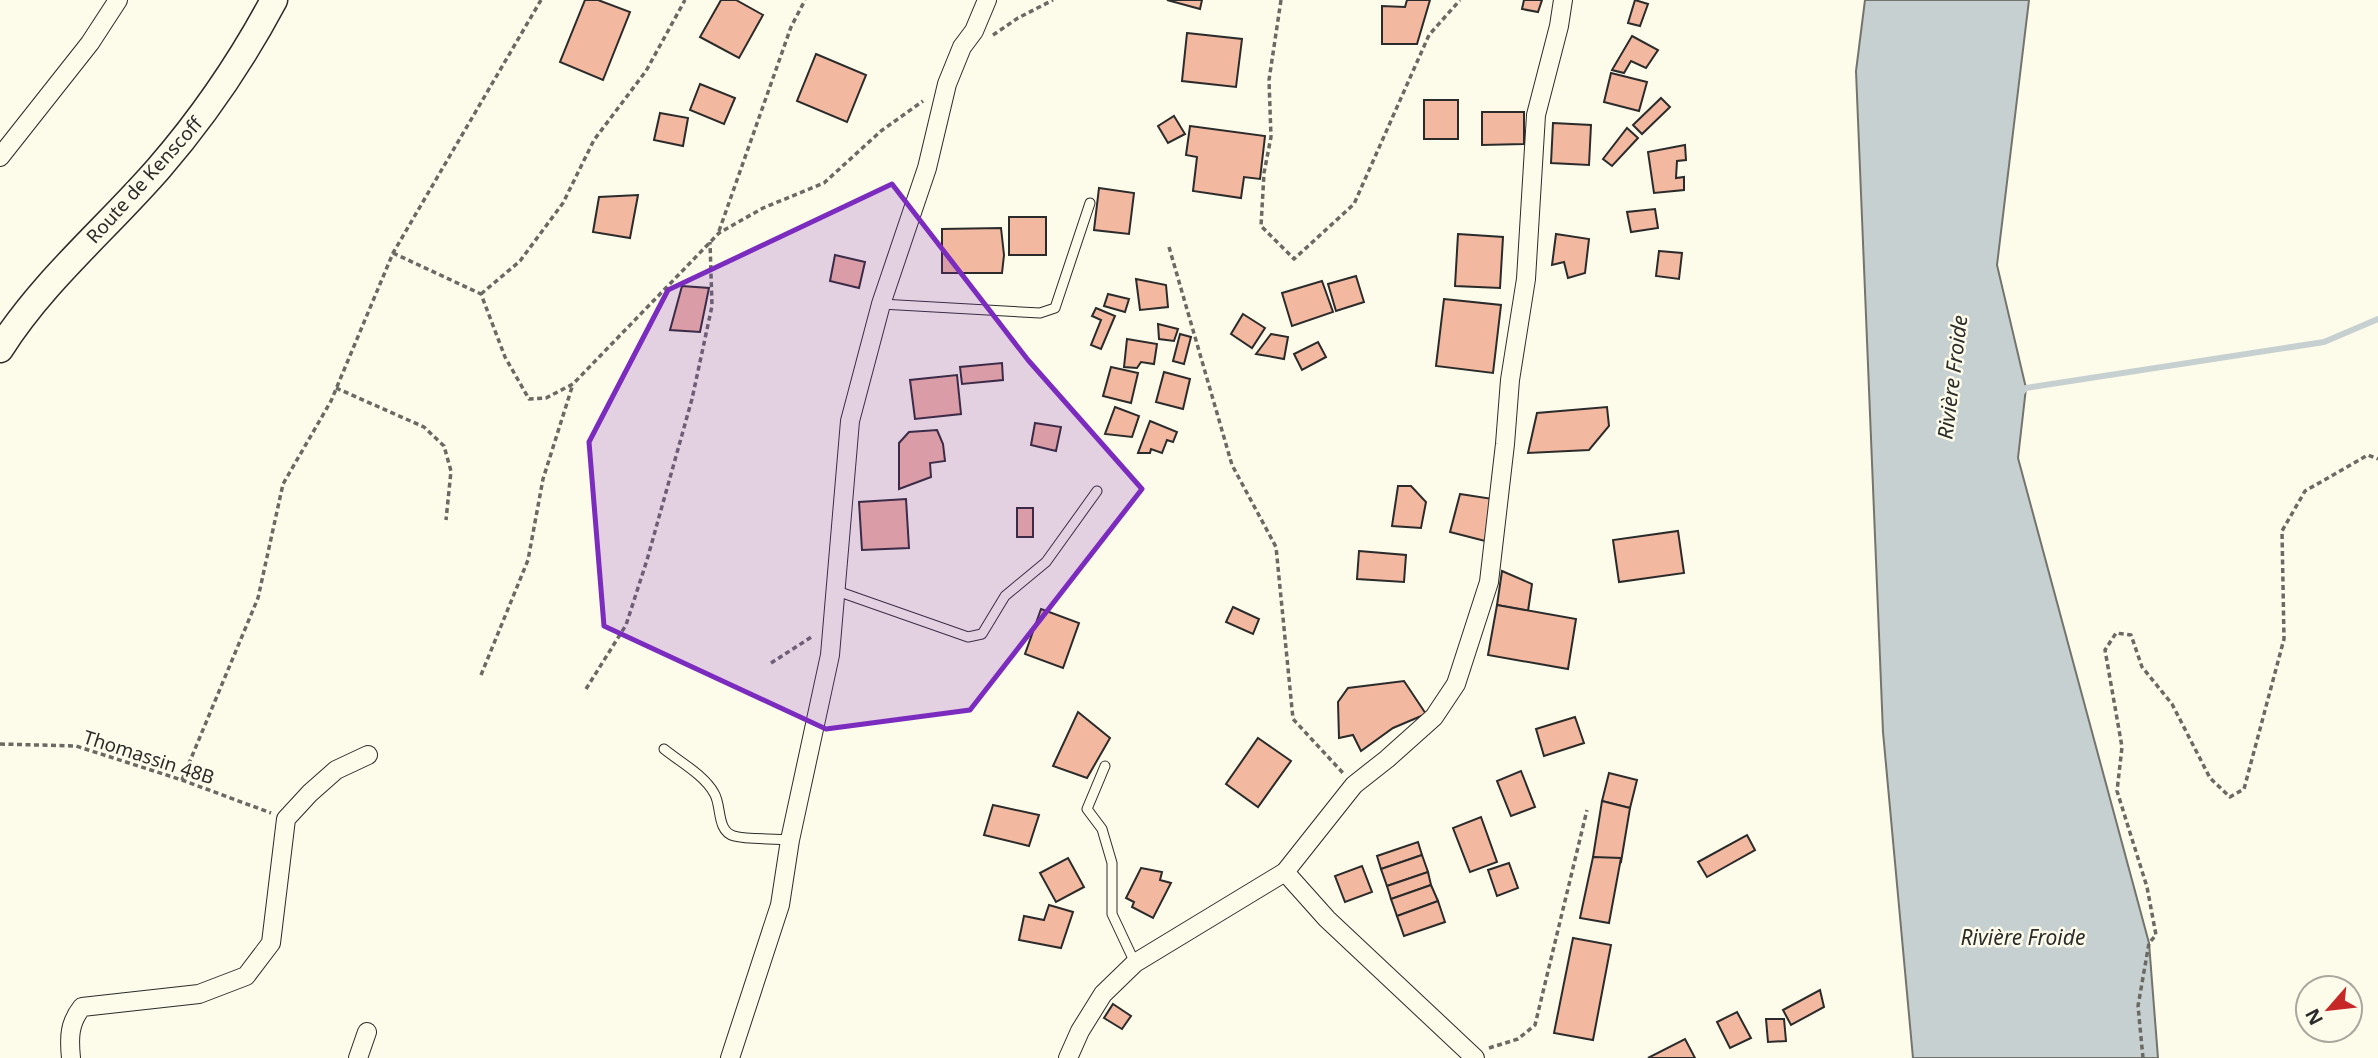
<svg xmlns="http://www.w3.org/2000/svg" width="2378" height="1058" viewBox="0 0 2378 1058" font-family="'Noto Sans',sans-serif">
<rect width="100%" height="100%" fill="#fdfbea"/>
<polygon fill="#c7d0d0" stroke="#74746e" stroke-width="2" points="1865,0 2029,0 1997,265 2026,388 2018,458 2149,943 2158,1058 1913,1058 1883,732 1856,71"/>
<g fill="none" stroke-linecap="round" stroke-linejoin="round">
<polyline stroke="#c7d0d0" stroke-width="6" points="2022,392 2026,388 2324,342 2378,319"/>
</g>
<g fill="#f2b8a0" stroke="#2b2b2b" stroke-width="2">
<polygon points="585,0 598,0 630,12 603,80 560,62"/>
<polygon points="721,0 736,0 763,15 739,58 700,37"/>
<polygon points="1167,0 1202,0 1200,9"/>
<polygon points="1407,0 1430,0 1417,44 1382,44 1382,6 1405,7"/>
<polygon points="1524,0 1542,0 1538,12 1522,9"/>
<polygon points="1635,0 1648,4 1640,26 1628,23"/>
<polygon points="1187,33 1242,39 1236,87 1182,81"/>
<polygon points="1632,36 1658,50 1646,68 1631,61 1624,73 1612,70"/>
<polygon points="816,54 866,75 847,122 797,101"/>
<polygon points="1611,73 1647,82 1639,111 1604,102"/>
<polygon points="700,84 735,98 724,124 690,110"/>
<polygon points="1661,98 1670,107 1642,134 1633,125"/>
<rect x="1424" y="100" width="34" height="39"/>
<polygon points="1482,112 1524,112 1524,144 1482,145"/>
<polygon points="660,113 688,118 683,146 654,140"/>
<polygon points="1174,116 1185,134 1168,143 1158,126"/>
<polygon points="1553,123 1591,125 1589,165 1551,163"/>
<polygon points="1190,126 1265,136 1260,179 1244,177 1241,198 1193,191 1197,157 1186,155"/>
<polygon points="1627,128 1638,138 1612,166 1603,159"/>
<polygon points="1685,145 1686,160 1677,161 1676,178 1684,177 1684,190 1654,193 1648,152"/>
<polygon points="1099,188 1134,193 1129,234 1094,230"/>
<polygon points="638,195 630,238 593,232 599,197"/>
<polygon points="1655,209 1658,228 1631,232 1627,212"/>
<rect x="1009" y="217" width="37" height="38"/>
<polygon points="1001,228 1004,255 1002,273 942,273 942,229"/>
<polygon points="1458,234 1503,237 1500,288 1455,286"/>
<polygon points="1556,234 1589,239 1585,273 1568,278 1564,262 1552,265"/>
<polygon points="1659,251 1682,253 1679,279 1656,276"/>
<polygon points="835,255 865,262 859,288 830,281"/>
<polygon points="1356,276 1364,302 1336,311 1328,284"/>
<polygon points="1136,279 1166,285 1168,307 1140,310"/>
<polygon points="1322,281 1333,312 1292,326 1282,293"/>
<polygon points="682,286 709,288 700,332 670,330"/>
<polygon points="1108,294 1129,299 1125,312 1104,306"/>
<polygon points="1444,299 1501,305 1493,373 1436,366"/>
<polygon points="1096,308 1115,316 1101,349 1091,345 1101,320 1092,316"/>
<polygon points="1243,314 1265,328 1252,348 1231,334"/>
<polygon points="1158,324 1178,329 1174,341 1159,339"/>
<polygon points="1180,334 1191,337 1184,364 1173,361"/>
<polygon points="1271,334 1288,337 1284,359 1256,354"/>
<polygon points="1127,339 1157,344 1154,364 1141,362 1137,368 1124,367"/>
<polygon points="1318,342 1326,357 1302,370 1294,354"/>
<polygon points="1002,363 1003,380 962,384 960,367"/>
<polygon points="1111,367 1138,373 1131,403 1103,396"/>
<polygon points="1164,372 1190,379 1183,409 1156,402"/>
<polygon points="957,375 961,414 915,419 910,380"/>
<polygon points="1115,407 1139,416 1132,437 1105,434"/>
<polygon points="1607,407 1609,426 1589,450 1528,453 1537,413"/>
<polygon points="1150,421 1177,432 1173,442 1167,440 1162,453 1151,449 1150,453 1138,453"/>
<polygon points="1035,423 1061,427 1056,451 1031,445"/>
<polygon points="937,430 943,444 945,461 930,463 931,477 899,489 899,443 909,432"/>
<polygon points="1398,486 1411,486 1426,502 1421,528 1392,526"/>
<polygon points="1460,494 1493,499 1489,542 1450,532"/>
<polygon points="906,499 909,548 862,550 859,502"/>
<rect x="1017" y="508" width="16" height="29"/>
<polygon points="1678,531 1684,573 1619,582 1613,540"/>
<polygon points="1359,551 1406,555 1404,582 1357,579"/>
<polygon points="1502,571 1532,584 1528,611 1497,605"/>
<polygon points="1497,605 1576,619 1568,669 1488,655"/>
<polygon points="1233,607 1259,619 1253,634 1226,622"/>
<polygon points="1041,609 1079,623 1063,668 1025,654"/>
<polygon points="1404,681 1426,714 1393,728 1361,751 1353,735 1339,738 1338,702 1348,688"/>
<polygon points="1078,712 1110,738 1087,778 1053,766"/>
<polygon points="1575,717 1584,743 1544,756 1536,729"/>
<polygon points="1258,738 1291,761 1258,807 1226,784"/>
<polygon points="1521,771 1535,807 1511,816 1497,781"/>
<polygon points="1609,773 1637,780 1630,808 1602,801"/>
<polygon points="1602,801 1630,808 1621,862 1593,857"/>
<polygon points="993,805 1039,815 1029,846 984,835"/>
<polygon points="1481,817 1497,862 1470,872 1453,828"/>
<polygon points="1747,835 1755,850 1707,877 1698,862"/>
<polygon points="1418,842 1422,855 1381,869 1377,856"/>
<polygon points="1422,855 1428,872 1387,886 1381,869"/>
<polygon points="1593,857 1621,858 1609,923 1580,918"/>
<polygon points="1068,858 1084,887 1056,902 1040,873"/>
<polygon points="1509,863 1518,888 1497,896 1488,870"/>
<polygon points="1362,866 1372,892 1345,902 1335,876"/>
<polygon points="1141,868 1162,872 1160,880 1171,883 1153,918 1132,907 1134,902 1126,898"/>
<polygon points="1428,872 1431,885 1391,899 1387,886"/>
<polygon points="1431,885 1438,901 1397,916 1391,899"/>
<polygon points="1438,901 1445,922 1404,936 1397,916"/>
<polygon points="1049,905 1073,912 1061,948 1019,940 1024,916 1044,920"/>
<polygon points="1573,938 1611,945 1593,1040 1554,1033"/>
<polygon points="1820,990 1824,1007 1791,1025 1783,1010"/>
<polygon points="1113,1004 1131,1016 1122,1029 1104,1018"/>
<polygon points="1737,1012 1751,1038 1730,1048 1717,1022"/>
<polygon points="1766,1019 1784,1019 1786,1041 1768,1042"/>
<polygon points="1685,1039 1695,1058 1648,1058"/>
</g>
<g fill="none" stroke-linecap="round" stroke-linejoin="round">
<g stroke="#2b2b2b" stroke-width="11">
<g id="service">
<polyline points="881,304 1040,313 1055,308 1090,203"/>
<polyline points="837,591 968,637 982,634 1005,596 1046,562 1097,491"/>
<path d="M664,749C680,762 704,775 714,793C722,805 716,831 734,836C749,840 773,838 790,840"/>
<polyline points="1105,766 1087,809 1102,829 1112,863 1112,914 1135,963"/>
</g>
</g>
<g stroke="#2b2b2b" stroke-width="20">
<g id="minor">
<polyline points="0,157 90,43 118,0"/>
<polyline points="1285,872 1327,919 1475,1058"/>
<path d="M71,1058C69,1038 69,1023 82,1007L199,994L246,976L271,943L286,819L310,793L336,770L368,755"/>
<polyline points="358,1058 367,1032"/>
<polyline points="730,1058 780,905 790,840 830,655 850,421 881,304 927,168 947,84 962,47 974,31 987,0"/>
<polyline points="1068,1058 1080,1031 1103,994 1135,963 1285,872 1354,785 1387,759 1434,717 1456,684 1489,582 1505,444 1510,380 1526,279 1536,115 1559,26 1563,0"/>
</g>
</g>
<g stroke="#2b2b2b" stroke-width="29">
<path id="secondary" d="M0,349C43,281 106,229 159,168C204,116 242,60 274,0"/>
</g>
<g stroke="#6a6964" stroke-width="3.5" stroke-dasharray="5 3.5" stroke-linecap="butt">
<polyline points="1281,0 1269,80 1271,137 1264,173 1261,226 1294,259 1354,204 1429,35 1460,0"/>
<polyline points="993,35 1018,18 1053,0"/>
<polyline points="719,231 791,27 805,0"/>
<polyline points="1169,247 1232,465 1276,547 1293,719 1343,773"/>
<polyline points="393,253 481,294 505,357 529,399 546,398 573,384 719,233 763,208 824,183 881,131 923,101"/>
<polyline points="481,294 520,261 563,203 594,140 646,71 685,0"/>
<polyline points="336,388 424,427 444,446 451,471 446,520"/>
<polyline points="771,663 813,636"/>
<polyline points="481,675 528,560 543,479 573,384"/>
<polyline points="586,689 626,625 647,560 692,399 712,306 710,242"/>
<polyline points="0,744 76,746 182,780 271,813"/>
<polyline points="182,780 258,598 283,484 331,401 393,253 541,0"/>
<polyline points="1489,1048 1518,1039 1535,1025 1587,810"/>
<polyline points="2143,1058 2138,1006 2149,943 2156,935 2147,887 2117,791 2122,747 2105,650 2116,633 2131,635 2142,667 2172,704 2210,778 2230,797 2244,789 2284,639 2282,531 2305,491 2368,455 2378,459"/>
</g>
<use href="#service" stroke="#fdfbea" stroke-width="9"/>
<use href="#minor" stroke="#fdfbea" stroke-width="18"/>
<use href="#secondary" stroke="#fdfbea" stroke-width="26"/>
</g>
<path fill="#7b2cbf" fill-opacity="0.2" stroke="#7b2cbf" stroke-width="5" stroke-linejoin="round" d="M892,184L1028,360L1142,489L970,710L826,729L604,626L589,442L668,290Z"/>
<g text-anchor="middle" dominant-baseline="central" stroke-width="5" stroke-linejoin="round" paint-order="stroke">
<g font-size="19" fill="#2b2b2b" stroke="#fdfbea">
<text transform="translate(144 180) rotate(-48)">Route de Kenscoff</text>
<text transform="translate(149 757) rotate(18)">Thomassin 48B</text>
</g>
<g font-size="21" font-style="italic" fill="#2b2b2b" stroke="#fdfbea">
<text transform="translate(1952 377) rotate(-83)">Rivière Froide</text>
<text x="2023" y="937">Rivière Froide</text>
</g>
</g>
<g transform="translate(2329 1009) rotate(242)"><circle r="33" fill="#fdfbea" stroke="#a9a89e" stroke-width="2"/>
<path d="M0-5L12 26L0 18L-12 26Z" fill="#c62828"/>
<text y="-10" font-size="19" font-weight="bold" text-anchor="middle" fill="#2b2b2b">N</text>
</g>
</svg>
